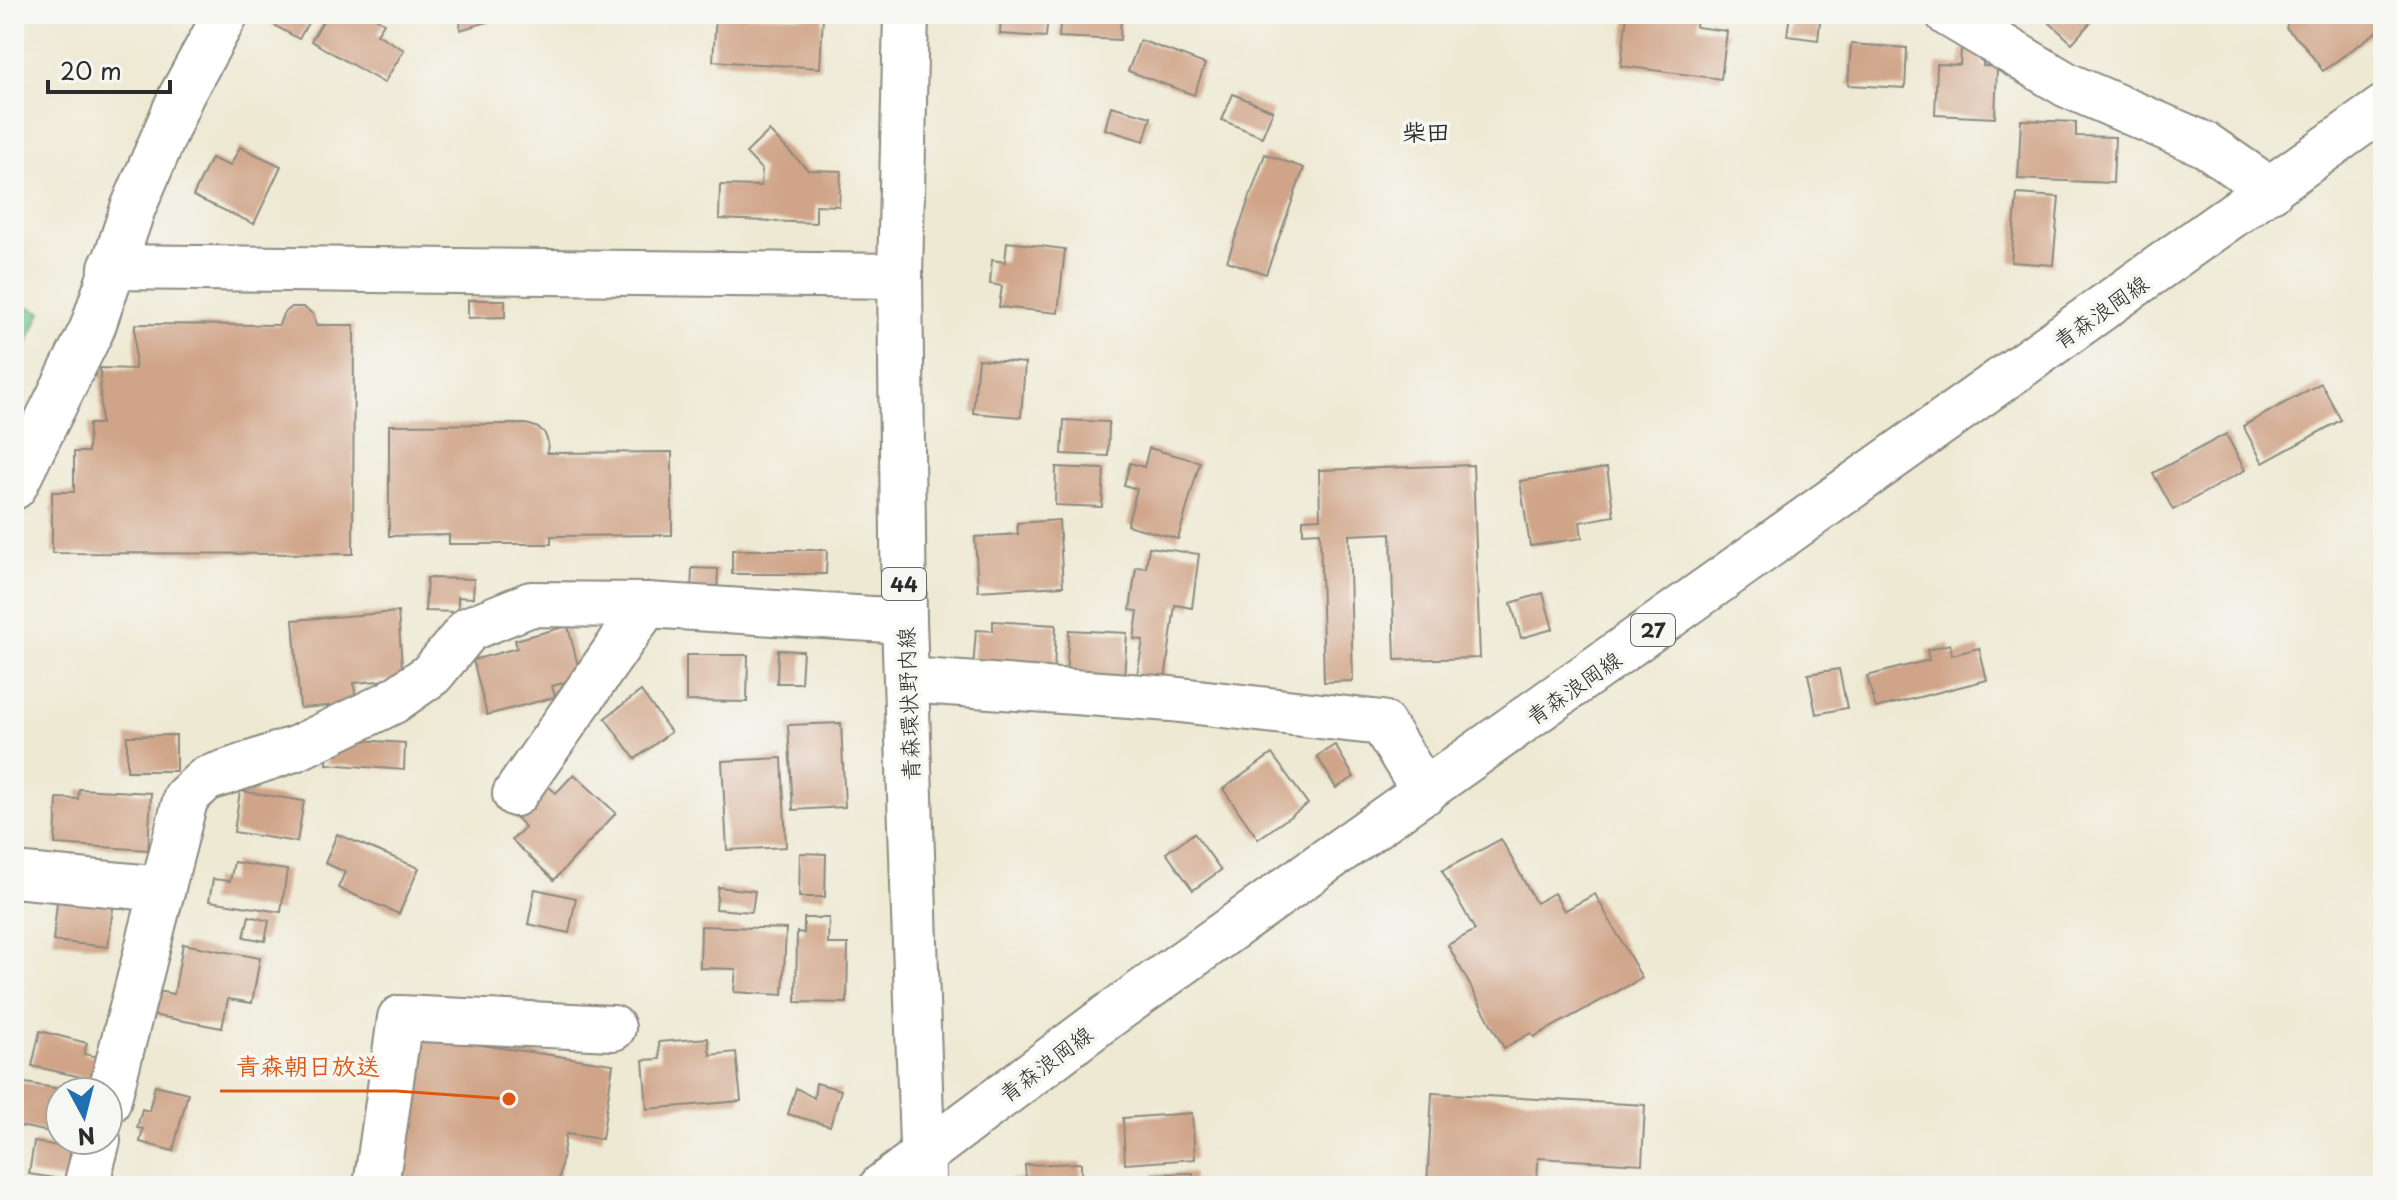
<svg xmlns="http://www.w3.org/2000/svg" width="2397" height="1200" viewBox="0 0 2397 1200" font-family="'Playpen Sans','Klee One',sans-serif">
<rect width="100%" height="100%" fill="#f6f6f2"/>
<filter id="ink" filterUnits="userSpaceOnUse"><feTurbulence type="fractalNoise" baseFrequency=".0125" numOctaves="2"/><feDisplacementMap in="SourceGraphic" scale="16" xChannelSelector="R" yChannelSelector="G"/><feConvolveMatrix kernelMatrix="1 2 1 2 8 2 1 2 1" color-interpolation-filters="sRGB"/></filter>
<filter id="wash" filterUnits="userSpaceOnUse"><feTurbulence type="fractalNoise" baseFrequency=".006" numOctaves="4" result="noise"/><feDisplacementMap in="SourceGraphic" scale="32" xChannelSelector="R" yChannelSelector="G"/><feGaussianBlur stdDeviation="1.8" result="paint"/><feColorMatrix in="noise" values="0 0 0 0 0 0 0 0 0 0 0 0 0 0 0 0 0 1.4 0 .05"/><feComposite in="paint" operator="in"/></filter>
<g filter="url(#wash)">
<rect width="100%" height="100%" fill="#eee9d3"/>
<polygon fill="#76cb8f" stroke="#507b5d" stroke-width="2" points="14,301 41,312 14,373"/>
<g id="blocks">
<g fill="#d0a488">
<polygon points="254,14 313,14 299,39"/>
<polygon points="327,14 368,14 384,23 377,34 404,50 384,83 311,41"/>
<polygon points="461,14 511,14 511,15 460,30"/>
<polygon points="716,14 823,17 820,68 713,61"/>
<polygon points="1001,14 1048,14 1046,37 1000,34"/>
<polygon points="1061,14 1121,14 1120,40 1059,37"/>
<polygon points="1627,14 1697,14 1696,27 1727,31 1721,79 1621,66"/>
<polygon points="1790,14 1821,14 1818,40 1787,36"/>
<polygon points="2040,14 2098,14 2072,43"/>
<polygon points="2291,14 2383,14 2383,27 2323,71 2304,45 2286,28"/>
<polygon points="1140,40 1205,64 1194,95 1128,71"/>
<polygon points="1851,44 1907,48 1905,88 1848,85"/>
<polygon points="1961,49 1984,50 1983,66 1997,67 1995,118 1935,115 1937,64 1960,65"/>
<polygon points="1233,94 1273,111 1262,137 1222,120"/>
<polygon points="1111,106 1151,117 1144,141 1105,129"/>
<polygon points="2021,120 2076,122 2076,136 2115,137 2113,183 2018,179"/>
<polygon points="769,131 808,170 841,171 839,206 816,205 816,223 719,219 720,185 761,186 762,170 746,153"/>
<polygon points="240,147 281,166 254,224 193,196 211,158 230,166"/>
<polygon points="1265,154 1304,168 1266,274 1227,261"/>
<polygon points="2017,194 2059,197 2053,265 2011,262"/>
<polygon points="1007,242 1065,249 1058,313 999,307 1002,286 990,284 992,260 1005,262"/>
<polygon points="468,300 505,300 505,317 468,318"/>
<polygon points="292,307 303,307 313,314 316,325 354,325 353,554 52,553 52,492 74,492 74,452 88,452 89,424 101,424 100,368 135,369 135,324 279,325 283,314"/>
<polygon points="978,359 1025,363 1021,417 973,413"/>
<polygon points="2321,383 2341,420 2263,463 2243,426"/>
<polygon points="1064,420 1109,422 1108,456 1062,454"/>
<polygon points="526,424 536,427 544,432 548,442 547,453 672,452 672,535 551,536 551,544 449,544 449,535 389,536 389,425"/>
<polygon points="2226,434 2245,470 2173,510 2153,473"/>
<polygon points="1149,448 1200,462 1178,539 1127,525 1137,489 1124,485 1130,463 1144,467"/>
<polygon points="1473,465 1480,658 1395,660 1391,533 1349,535 1353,681 1324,682 1320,532 1303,533 1303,519 1320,518 1319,470"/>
<polygon points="1056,467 1104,469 1102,507 1055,505"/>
<polygon points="1607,468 1614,516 1580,522 1582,538 1530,546 1520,481"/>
<polygon points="1059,520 1063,586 978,591 975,537 1018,534 1017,523"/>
<polygon points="1149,547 1199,554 1192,608 1175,605 1165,680 1137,676 1143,640 1134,639 1138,611 1130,610 1136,567 1146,568"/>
<polygon points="732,550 827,550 826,574 732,574"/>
<polygon points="692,568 718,569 717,597 691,596"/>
<polygon points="427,578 474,579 473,598 458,597 458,612 425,611"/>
<polygon points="1543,593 1553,629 1521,638 1511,603"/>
<polygon points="398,612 403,679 354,683 356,704 300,708 293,620"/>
<polygon points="993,621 1056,625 1054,673 973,669 976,630 993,631"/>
<polygon points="568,626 581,678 552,686 555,697 487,715 473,660 517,648 515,640"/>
<polygon points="1069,630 1127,633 1124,679 1066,676"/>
<polygon points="1950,644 1952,655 1979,648 1987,680 1876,708 1867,676 1929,660 1927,650"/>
<polygon points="778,650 803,651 801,683 777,683"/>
<polygon points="686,655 748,655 747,702 686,701"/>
<polygon points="1839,669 1847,708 1816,714 1808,674"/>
<polygon points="641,691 671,732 635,759 605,718"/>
<polygon points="841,723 845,807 793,810 788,725"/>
<polygon points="176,735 176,771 127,771 127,736"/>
<polygon points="359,740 405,743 404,770 327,764 328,746"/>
<polygon points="1335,745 1354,777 1336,788 1317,756"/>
<polygon points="1272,754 1308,804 1258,839 1223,789"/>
<polygon points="782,758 786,847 727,850 722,761"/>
<polygon points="574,774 616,813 554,880 512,840 525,827 513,815 543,782 556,793"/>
<polygon points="79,789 151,793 148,850 55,844 57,798 78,799"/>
<polygon points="240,791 304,801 297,842 234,832"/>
<polygon points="1194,833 1221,870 1193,890 1166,853"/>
<polygon points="337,834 419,868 399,914 338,888 345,872 325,863"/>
<polygon points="1501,839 1536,903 1554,893 1564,911 1595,894 1642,978 1534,1037 1531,1033 1504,1048 1448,945 1475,930 1442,871"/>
<polygon points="800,853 826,854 825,897 799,897"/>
<polygon points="234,862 287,870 281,912 209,901 213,879 230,881"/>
<polygon points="718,887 755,891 752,912 716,909"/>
<polygon points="535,889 576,898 569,933 528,924"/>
<polygon points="58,893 114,900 108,947 53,941"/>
<polygon points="249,916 269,921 265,941 244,937"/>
<polygon points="804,918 829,918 828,944 848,944 847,1003 796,1002 797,932 804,933"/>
<polygon points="701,926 786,929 783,995 734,992 736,969 700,968"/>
<polygon points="183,944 260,958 252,1003 228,999 222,1028 152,1015 156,991 174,994"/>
<polygon points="40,1031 87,1043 84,1054 104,1058 99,1081 32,1066"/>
<polygon points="419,1036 613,1064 602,1139 566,1134 558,1186 397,1186"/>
<polygon points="708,1038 710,1055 736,1052 741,1101 647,1109 643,1060 660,1059 659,1042"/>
<polygon points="14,1081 66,1090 60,1092 60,1134 14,1125"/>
<polygon points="816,1083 841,1090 830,1126 788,1114 796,1088 814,1098"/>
<polygon points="155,1085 188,1093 173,1151 140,1142 143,1129 137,1128 142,1109 149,1111"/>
<polygon points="1432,1093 1645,1105 1642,1164 1538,1158 1537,1186 1427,1186"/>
<polygon points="1192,1113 1195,1159 1125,1164 1123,1118"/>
<polygon points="34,1142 71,1148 66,1180 29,1174"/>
<polygon points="1081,1163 1081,1186 1009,1186 1009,1179 1026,1179 1025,1165"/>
<polygon points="1193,1173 1193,1186 1153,1186 1153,1174"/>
</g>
</g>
</g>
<g filter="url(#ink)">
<use href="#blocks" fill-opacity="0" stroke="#8c8a7f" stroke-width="2"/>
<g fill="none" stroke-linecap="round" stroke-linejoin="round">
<g stroke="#8c8a7f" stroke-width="48">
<g id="minor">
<polyline points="1948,14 2067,85 2206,145 2271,190"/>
<polyline points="111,267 900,276"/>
<polyline points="14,487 92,329 133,208 181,96 226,14"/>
<polyline points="906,680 1171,699 1382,723 1425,792"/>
<polyline points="515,794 647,605"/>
<polyline points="14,875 163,889"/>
<polyline points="108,1102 186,797 206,779 297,748 392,702 432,674 469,629 531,604 647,605 904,621"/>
<polyline points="86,1186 98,1140"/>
<polyline points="376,1186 400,1018 613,1028"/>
</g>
</g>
<g stroke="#8c8a7f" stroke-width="48">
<g id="major">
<polyline points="906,14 900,276 904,621 923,1175"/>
<polyline points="882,1186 1107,1017 2383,108"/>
</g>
</g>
<use href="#minor" stroke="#fff" stroke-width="44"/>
<use href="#major" stroke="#fff" stroke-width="44"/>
</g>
</g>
<g text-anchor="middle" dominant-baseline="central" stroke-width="7" stroke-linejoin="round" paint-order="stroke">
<g fill="#f6f6f2" stroke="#686867" stroke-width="2">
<rect x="882" y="568" width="44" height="32" rx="6"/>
<rect x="1631" y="614" width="44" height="32" rx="6"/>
</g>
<g font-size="20" font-weight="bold" fill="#2b2b2b">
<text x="904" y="584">44</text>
<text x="1653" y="630">27</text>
</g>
<g font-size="22" fill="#2b2b2b" stroke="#f6f6f2">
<text transform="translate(2100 311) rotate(-35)">青森浪岡線</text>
<text transform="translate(1573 687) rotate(-35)">青森浪岡線</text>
<text transform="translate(907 704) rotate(-92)">青森環状野内線</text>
<text transform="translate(1045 1063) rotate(-37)">青森浪岡線</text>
</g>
<g font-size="24" font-weight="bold" fill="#2b2b2b" stroke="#f6f6f2">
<text x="1426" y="131">柴田</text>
</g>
</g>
<path fill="none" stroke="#df570e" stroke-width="3" d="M509 1099L396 1091H220"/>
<circle fill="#df570e" stroke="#f6f6f2" stroke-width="3" cx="509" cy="1099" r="8"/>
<g font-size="24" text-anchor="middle" font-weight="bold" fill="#df570e" stroke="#f6f6f2" stroke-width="7" stroke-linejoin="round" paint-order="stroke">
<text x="308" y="1075">青森朝日放送</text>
</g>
<rect width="2397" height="1200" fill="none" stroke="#f6f6f2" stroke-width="48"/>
<g transform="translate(84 1116) rotate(173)"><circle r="38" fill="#f6f6f2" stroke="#a5a5a2" stroke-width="2"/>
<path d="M0-6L14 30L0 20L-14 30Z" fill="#1f6fb2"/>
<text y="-12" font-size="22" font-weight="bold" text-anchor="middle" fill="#2b2b2b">N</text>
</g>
<path d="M48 80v12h122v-12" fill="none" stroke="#2b2b2b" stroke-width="4"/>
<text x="60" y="80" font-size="24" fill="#2b2b2b" stroke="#f6f6f2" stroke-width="6" paint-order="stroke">20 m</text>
</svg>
